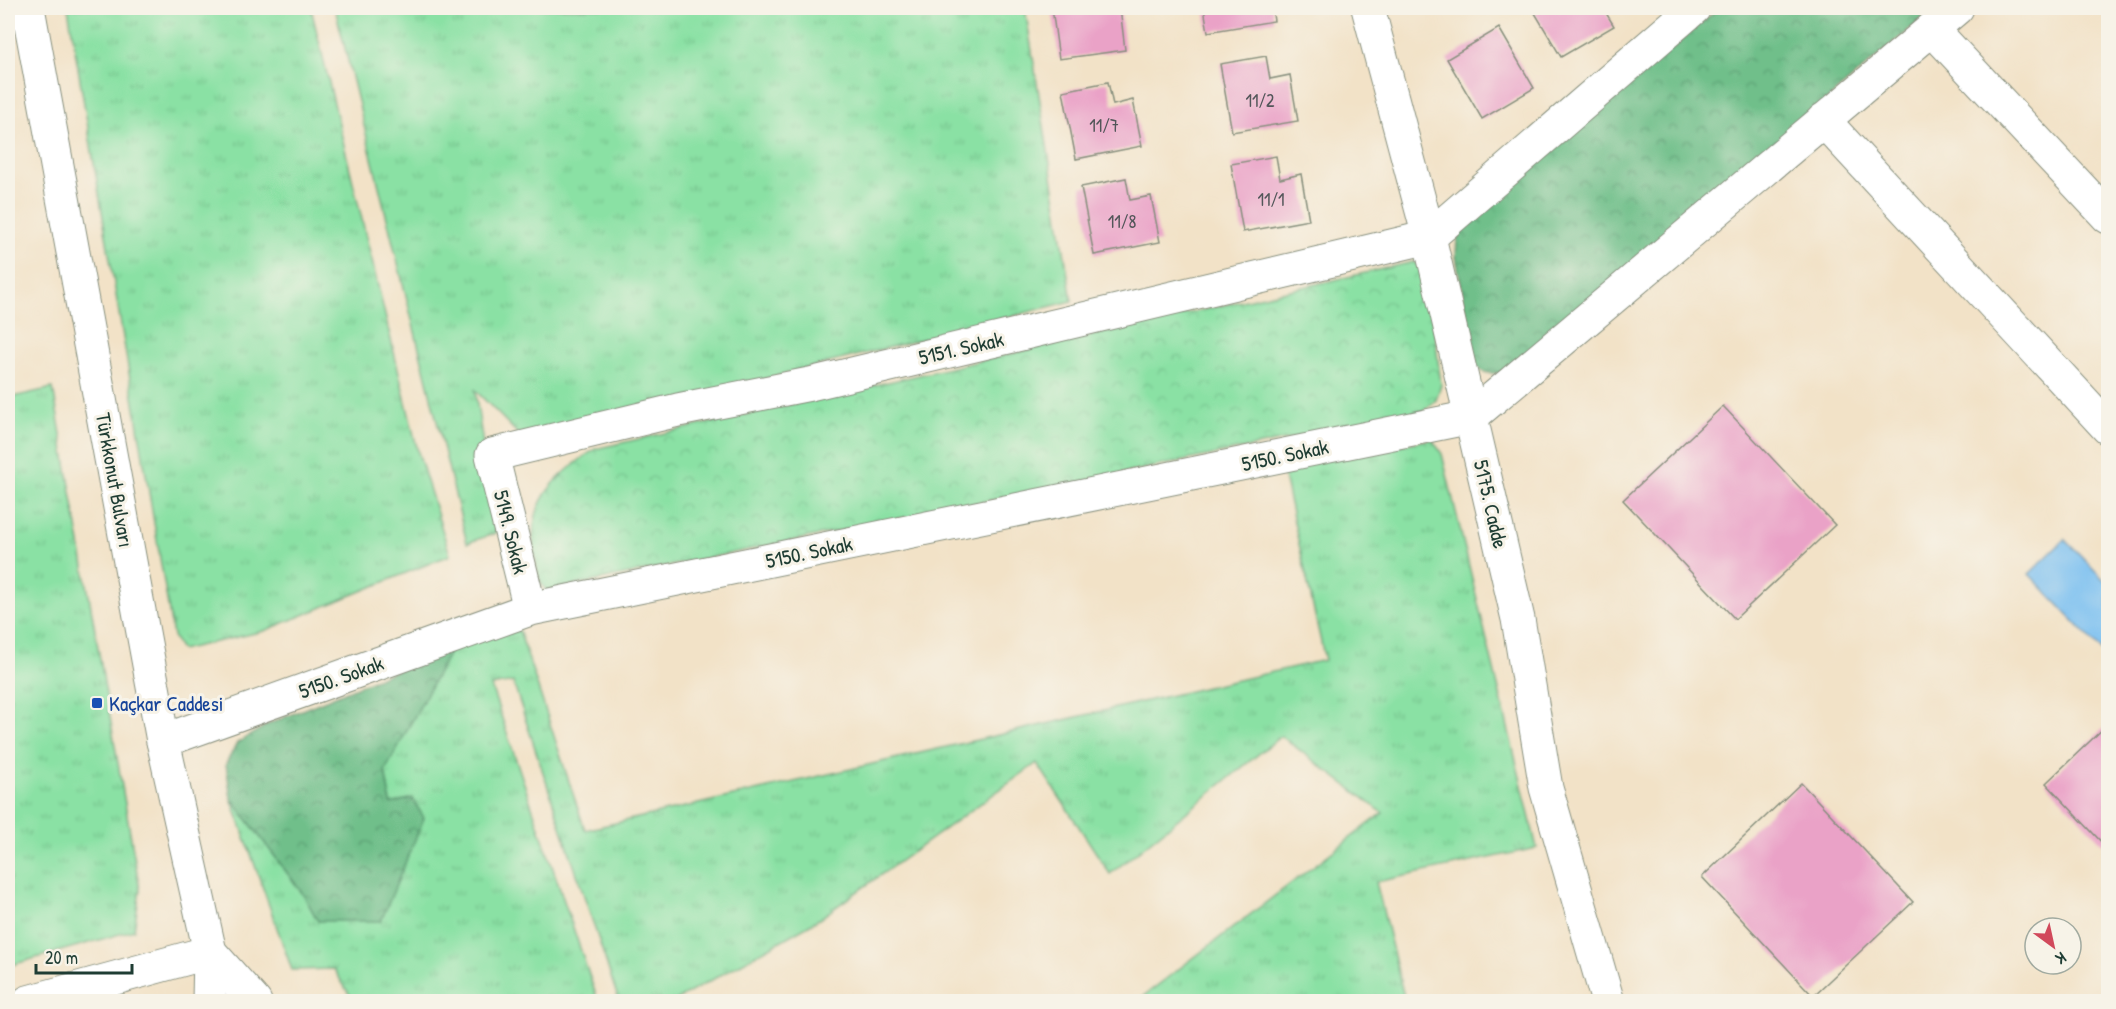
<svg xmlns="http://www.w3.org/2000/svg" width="2116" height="1009" viewBox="0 0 2116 1009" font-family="'Patrick Hand',sans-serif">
<defs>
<pattern id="grass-tufts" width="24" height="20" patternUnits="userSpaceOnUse" patternTransform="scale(1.5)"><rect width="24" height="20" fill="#8ae1a4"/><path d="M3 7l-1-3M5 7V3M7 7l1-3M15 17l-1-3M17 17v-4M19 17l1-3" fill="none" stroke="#77c28e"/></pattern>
<pattern id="forest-crowns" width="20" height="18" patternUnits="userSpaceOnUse" patternTransform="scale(1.5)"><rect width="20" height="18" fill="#6fbf8a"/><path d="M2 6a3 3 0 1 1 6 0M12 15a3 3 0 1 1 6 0" fill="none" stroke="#5b9c72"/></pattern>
<pattern id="park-crowns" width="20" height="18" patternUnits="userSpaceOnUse" patternTransform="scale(1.5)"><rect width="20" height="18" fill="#8ae1a4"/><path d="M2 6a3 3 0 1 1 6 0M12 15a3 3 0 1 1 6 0" fill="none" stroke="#77c28e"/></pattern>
</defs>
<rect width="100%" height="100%" fill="#f7f3e8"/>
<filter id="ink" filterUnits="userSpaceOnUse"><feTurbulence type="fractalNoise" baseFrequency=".0167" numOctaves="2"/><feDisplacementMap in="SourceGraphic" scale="12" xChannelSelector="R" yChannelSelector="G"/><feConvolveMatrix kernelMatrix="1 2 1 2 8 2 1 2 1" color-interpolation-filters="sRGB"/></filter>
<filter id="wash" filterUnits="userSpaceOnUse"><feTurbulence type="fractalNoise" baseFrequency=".008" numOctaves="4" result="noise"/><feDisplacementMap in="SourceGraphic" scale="24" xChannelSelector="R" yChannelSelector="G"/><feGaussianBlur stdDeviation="1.35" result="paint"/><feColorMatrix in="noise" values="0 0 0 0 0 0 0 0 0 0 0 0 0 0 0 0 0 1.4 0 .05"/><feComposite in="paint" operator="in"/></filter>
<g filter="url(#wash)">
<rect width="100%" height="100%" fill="#f2e2c7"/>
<g fill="url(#grass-tufts)" stroke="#548f6c" stroke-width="1.5">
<polygon points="68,8 311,8 418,452 450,555 264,631 181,650 173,636"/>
<polygon points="335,8 1025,8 1072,301 524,440 475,390 496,533 467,543"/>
<polygon points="53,388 140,890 134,930 8,966 8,398"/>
<polygon points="1432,439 1442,454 1537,848 1376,882 1405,1001 1137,1001 1383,813 1281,736 1110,874 1037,763 819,919 675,1001 619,1001 513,682 491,686 598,1001 354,1002 334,969 292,970 231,798 303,894 318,921 391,804 385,771 452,647 519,630 585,830 1325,660 1282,468"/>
</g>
<g fill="url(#forest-crowns)" stroke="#477e5f" stroke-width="1.5">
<path d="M1719,8H1935L1506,372C1493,374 1485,375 1475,366L1456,256L1457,239L1464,226Z"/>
<polygon points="452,647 385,771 391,804 412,798 424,818 381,921 318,921 303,894 231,798 226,764 237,743 269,724"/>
</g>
<path fill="url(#park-crowns)" stroke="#548f6c" stroke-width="1.5" d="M1413,262L1427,270L1441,385L1436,400L1422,412L546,591C538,580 537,569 535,556C525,503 555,476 595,449Z"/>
<polygon fill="#79bff1" stroke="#4c7e92" stroke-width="1.5" points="2065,539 2108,584 2108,650 2105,654 2029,574"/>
<g id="blocks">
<g fill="#eaa2c7">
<polygon points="1052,8 1120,8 1125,50 1059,59"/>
<polygon points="1204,8 1272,8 1274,21 1208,32"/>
<polygon points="1532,8 1603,8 1614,26 1561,57"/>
<polygon points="1499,28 1534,88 1482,119 1447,59"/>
<polygon points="1266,56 1270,79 1290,75 1298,121 1232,132 1220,64"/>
<polygon points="1108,82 1113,105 1133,100 1142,146 1076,159 1063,91"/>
<polygon points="1276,156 1280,179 1301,174 1309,220 1243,232 1231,164"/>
<polygon points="1126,178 1130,200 1151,196 1160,242 1094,255 1081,187"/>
<polygon points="1723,406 1835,525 1735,619 1623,500"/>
<polygon points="2108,724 2108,849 2046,783"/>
<polygon points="1801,783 1913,902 1813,996 1702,877"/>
</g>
</g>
</g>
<g filter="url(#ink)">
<use href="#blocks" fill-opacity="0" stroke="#88907e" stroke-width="1.5"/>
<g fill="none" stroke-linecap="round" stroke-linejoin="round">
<g stroke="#88907e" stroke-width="35">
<g id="minor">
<polyline points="28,8 163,741 210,952 209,1002"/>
<polyline points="1368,8 1429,237 1518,619 1546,788 1608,1002"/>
<polyline points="1932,29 2108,217"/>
<polyline points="1823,120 2108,428"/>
<polyline points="530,609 492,455 678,410 810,384 1429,237 1694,8"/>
<polyline points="163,741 530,609 1471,417 1957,8"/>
<polyline points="210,952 255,1002"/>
<polyline points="28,1002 210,952"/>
</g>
</g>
<use href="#minor" stroke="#fff" stroke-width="33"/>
</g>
</g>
<rect fill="#1a4fb4" stroke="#f7f3e8" stroke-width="2" x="91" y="697" width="12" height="12" rx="3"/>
<g text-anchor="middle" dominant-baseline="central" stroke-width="6" stroke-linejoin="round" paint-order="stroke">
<g font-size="18" fill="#525659">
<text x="1260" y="100">11/2</text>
<text x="1104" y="125">11/7</text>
<text x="1271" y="199">11/1</text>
<text x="1122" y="221">11/8</text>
</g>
<g font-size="21" fill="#1f3d34" stroke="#f7f3e8">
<text transform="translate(961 348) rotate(-13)">5151. Sokak</text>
<text transform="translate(1285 455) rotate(-12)">5150. Sokak</text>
<text transform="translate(115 480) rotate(80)">Türkkonut Bulvarı</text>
<text transform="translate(1491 504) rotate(77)">5175. Cadde</text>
<text transform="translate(511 532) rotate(76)">5149. Sokak</text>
<text transform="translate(809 552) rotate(-12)">5150. Sokak</text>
<text transform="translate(341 677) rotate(-20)">5150. Sokak</text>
</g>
<g font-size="21" fill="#164399" stroke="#f7f3e8" text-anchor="start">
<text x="109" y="703">Kaçkar Caddesi</text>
</g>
</g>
<rect width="2116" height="1009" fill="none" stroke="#f7f3e8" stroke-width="30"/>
<g transform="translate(2053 946) rotate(147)"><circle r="28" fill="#f7f3e8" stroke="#a1aaa0" stroke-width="1.5"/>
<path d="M0-4.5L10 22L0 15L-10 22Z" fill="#d1495b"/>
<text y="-9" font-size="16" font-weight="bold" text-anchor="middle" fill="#1f3d34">K</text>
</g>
<path d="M36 964v9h96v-9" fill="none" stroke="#1f3d34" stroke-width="3"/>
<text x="45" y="964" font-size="18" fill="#1f3d34" stroke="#f7f3e8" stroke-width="4.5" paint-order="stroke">20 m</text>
</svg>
